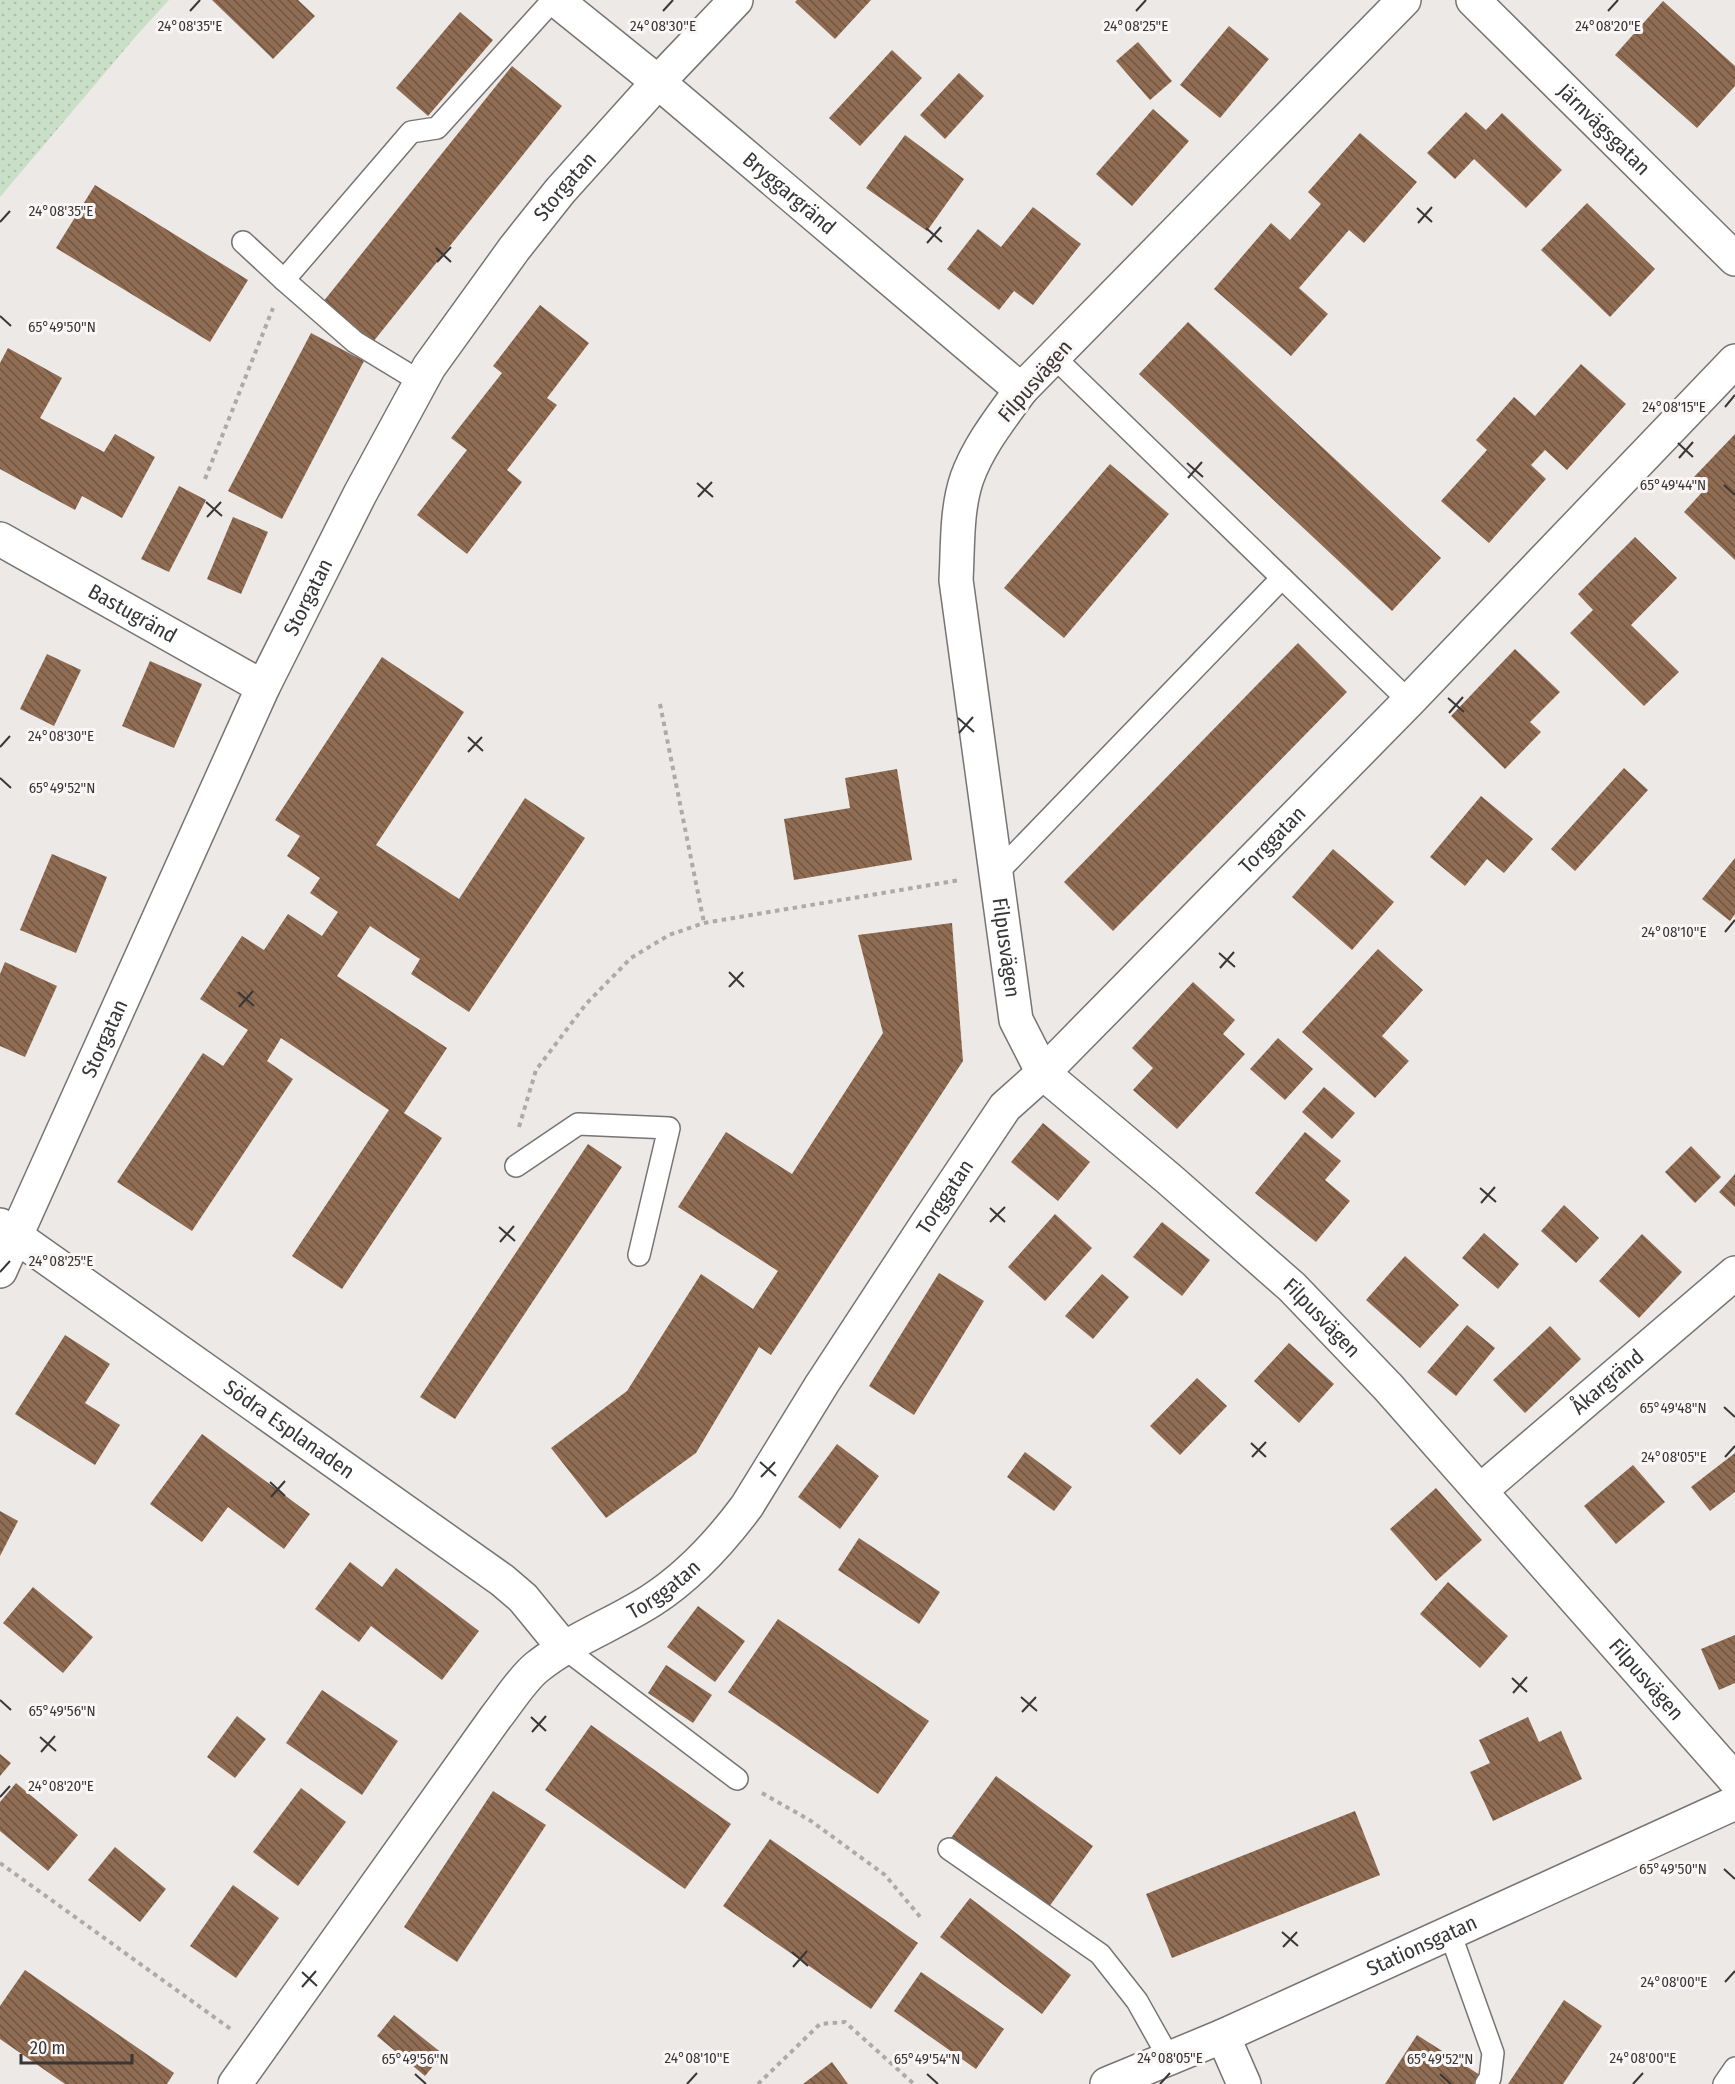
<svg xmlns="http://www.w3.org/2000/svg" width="1735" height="2084" viewBox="0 0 1735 2084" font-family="'Fira Sans Condensed',sans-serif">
<defs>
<pattern id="park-dots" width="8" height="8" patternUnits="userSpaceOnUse" patternTransform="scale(1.5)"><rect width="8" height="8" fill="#cadfc7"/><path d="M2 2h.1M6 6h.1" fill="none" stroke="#aec0ac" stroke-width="1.8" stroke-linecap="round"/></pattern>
<pattern id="building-back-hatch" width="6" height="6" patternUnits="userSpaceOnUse" patternTransform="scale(1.5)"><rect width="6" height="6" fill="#906c52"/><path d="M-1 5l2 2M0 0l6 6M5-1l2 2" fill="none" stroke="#705542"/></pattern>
</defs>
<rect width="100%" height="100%" fill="#ece9e7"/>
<polygon fill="url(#park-dots)" points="0,0 169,0 136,36 0,197"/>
<g fill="url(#building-back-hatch)">
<polygon points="212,0 298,0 315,16 273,59"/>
<polygon points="797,0 871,0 835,39 795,2"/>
<polygon points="1663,1 1735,66 1735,86 1697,128 1615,55"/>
<polygon points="460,12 493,40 428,116 396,88"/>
<polygon points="1229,26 1269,59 1220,118 1180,85"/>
<polygon points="1138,42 1172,81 1150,100 1116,61"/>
<polygon points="892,50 922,78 860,146 829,118"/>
<polygon points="512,66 562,106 373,342 323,302"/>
<polygon points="959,73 984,96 945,139 920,115"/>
<polygon points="1153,109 1189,141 1132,206 1096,174"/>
<polygon points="1466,112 1486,130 1502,113 1562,170 1526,208 1474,159 1455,179 1427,153"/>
<polygon points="1360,133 1417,182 1364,243 1349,230 1299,288 1328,314 1291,356 1214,289 1271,223 1290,240 1321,204 1308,192"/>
<polygon points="905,135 964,179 927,231 866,188"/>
<polygon points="95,185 248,280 210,342 56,248"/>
<polygon points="1587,203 1655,269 1610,317 1541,250"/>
<polygon points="1033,207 1081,244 1033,305 1014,291 999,310 947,269 978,229 1001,247"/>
<polygon points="540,305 589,343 547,398 557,405 507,470 522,482 467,554 417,515 467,450 451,438 502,373 493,366"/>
<polygon points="1188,322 1441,558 1392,611 1139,374"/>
<polygon points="311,333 364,361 282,519 228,491"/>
<polygon points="8,348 62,378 40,418 104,452 115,434 155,457 122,518 82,496 75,510 0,469 0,363"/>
<polygon points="1581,364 1626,404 1567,470 1545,450 1531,465 1546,479 1489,543 1441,501 1487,450 1476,440 1514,397 1535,416"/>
<polygon points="1735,434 1735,560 1684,512 1705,489 1693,478"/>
<polygon points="1110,464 1169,514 1064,638 1004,588"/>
<polygon points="179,486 206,500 169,572 141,559"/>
<polygon points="233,517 268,532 241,594 207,579"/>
<polygon points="1635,537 1677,578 1631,625 1679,672 1644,706 1570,633 1593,610 1578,594"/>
<polygon points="1298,643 1347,692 1113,931 1064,882"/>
<polygon points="1515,649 1560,692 1530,722 1541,732 1505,769 1451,716"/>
<polygon points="47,654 81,670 54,726 20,709"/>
<polygon points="382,657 464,712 376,845 459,899 525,798 585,838 469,1012 411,974 420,959 370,926 337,976 447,1048 404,1113 442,1138 342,1289 292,1256 389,1110 281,1038 267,1061 293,1079 192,1231 117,1182 203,1053 223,1066 248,1030 200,999 242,936 264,950 288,914 322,936 338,912 310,893 320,878 287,856 300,836 275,820"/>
<polygon points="150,661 202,684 174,748 122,726"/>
<polygon points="1624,768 1648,790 1575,871 1551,849"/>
<polygon points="897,769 912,860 794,880 784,819 850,808 845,778"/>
<polygon points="1481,796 1533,839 1504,873 1487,859 1465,886 1430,857"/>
<polygon points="1333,849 1394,902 1352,950 1292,897"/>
<polygon points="52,854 107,877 76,953 20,930"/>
<polygon points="1735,858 1735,914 1730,921 1702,899"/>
<polygon points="952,923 963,1061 771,1355 759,1347 696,1453 606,1518 551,1448 627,1391 701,1274 753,1309 778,1271 678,1207 726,1132 792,1174 883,1033 858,935"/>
<polygon points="1378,949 1423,990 1382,1036 1409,1061 1375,1098 1302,1032"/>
<polygon points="5,962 57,986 25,1057 0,1046 0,974"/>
<polygon points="1193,982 1235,1020 1223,1034 1245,1054 1177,1129 1133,1090 1153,1068 1132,1048"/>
<polygon points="1278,1038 1313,1069 1285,1100 1250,1069"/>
<polygon points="1324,1087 1355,1113 1332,1139 1302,1112"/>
<polygon points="1043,1123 1090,1162 1058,1201 1011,1162"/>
<polygon points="1305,1132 1341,1161 1325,1180 1350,1201 1316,1242 1255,1193"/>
<polygon points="588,1144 622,1167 455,1419 420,1397"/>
<polygon points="1691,1146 1721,1177 1695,1203 1665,1172"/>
<polygon points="1735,1174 1735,1207 1719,1192"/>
<polygon points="1564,1205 1599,1238 1576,1263 1541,1231"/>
<polygon points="1055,1214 1092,1248 1045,1301 1008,1267"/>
<polygon points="1162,1222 1210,1260 1182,1296 1133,1257"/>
<polygon points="1484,1233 1519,1264 1498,1289 1462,1258"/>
<polygon points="1642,1234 1682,1272 1639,1318 1599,1281"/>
<polygon points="1405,1256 1459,1305 1420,1348 1366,1300"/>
<polygon points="939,1273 984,1301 914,1415 869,1386"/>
<polygon points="1102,1274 1129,1297 1093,1339 1065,1316"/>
<polygon points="1467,1325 1495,1348 1456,1396 1427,1372"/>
<polygon points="1550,1326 1581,1359 1525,1413 1493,1380"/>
<polygon points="65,1335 110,1364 85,1403 120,1425 95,1465 15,1414"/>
<polygon points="1289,1343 1334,1384 1299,1423 1254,1381"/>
<polygon points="1197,1378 1227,1406 1180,1455 1150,1426"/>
<polygon points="202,1434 310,1514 284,1549 228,1507 202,1542 150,1504"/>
<polygon points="837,1444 879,1476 840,1529 798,1497"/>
<polygon points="1025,1452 1072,1487 1054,1511 1007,1477"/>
<polygon points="1735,1453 1735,1492 1710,1511 1691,1487"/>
<polygon points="1633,1465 1665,1502 1616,1544 1584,1506"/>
<polygon points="1436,1488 1482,1540 1436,1581 1390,1529"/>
<polygon points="0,1511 18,1521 0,1556"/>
<polygon points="859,1538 940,1592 919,1624 838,1570"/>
<polygon points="350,1562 382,1587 396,1568 479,1631 442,1680 371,1626 359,1642 315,1609"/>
<polygon points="1448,1582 1508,1636 1480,1668 1420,1614"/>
<polygon points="33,1587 93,1637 63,1673 3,1623"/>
<polygon points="698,1606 745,1641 715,1682 667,1647"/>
<polygon points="778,1619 929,1721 878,1794 728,1692"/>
<polygon points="1735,1635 1735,1683 1719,1690 1701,1649"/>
<polygon points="666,1665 712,1695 693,1723 648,1693"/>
<polygon points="322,1690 398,1741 362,1795 286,1743"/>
<polygon points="237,1716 266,1739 235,1778 207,1757"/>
<polygon points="1528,1717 1539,1742 1561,1731 1582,1779 1493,1821 1470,1772 1490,1763 1479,1740"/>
<polygon points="591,1725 731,1824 685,1889 545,1790"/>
<polygon points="0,1754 11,1763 0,1776"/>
<polygon points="996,1776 1093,1846 1046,1911 948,1842"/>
<polygon points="16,1783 78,1835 48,1871 0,1831 0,1802"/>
<polygon points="301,1788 346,1822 298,1886 253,1852"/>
<polygon points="493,1791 546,1825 457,1962 404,1927"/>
<polygon points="1355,1811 1380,1875 1172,1958 1146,1894"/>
<polygon points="770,1839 918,1943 871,2009 723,1906"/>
<polygon points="115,1847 166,1889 140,1922 88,1880"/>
<polygon points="233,1885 279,1918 236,1978 190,1946"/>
<polygon points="970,1898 1071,1975 1042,2014 940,1937"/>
<polygon points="25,1970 174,2073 167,2084 65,2084 0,2039 0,2006"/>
<polygon points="921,1972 1004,2029 976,2069 894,2011"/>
<polygon points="1564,2000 1602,2026 1563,2084 1508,2084"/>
<polygon points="394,2015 443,2054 425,2076 377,2036"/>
<polygon points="1417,2035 1480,2075 1474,2084 1385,2084"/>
<polygon points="832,2062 848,2084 803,2084"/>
</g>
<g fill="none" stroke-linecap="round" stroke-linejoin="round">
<g stroke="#777473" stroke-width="24">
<g id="lane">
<polyline points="243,242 284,280 411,132 437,128 553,0"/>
<polyline points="284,280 355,342 421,382"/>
<polyline points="1054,357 1409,701"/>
<polyline points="996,874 1282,578"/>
<polyline points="516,1166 578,1124 669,1128 639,1255"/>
<polyline points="564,1648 737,1779"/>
<polyline points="949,1849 1100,1954 1137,2001 1169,2058"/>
<polyline points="1450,1933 1493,2053 1490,2078 1486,2084"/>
<polyline points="1724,2084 1735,2068"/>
</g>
</g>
<g stroke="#777473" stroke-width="36">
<g id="street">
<path id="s1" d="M556,0L658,82L1021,390"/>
<path id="s2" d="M1404,0L1021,390C1001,418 979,445 967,478C956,510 958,547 956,580L1016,1020L1043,1073L1169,1179L1292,1287L1388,1387L1735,1780"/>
<path id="s3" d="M1473,0L1735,259"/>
<path id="s4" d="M0,539L263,687"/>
<path id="s5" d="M0,1225L502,1580L523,1598L564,1648"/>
<path id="s6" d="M0,1271L263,687L360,494L429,367L514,249L560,191L658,82L736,0"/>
<path id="s7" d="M1480,1491L1735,1273"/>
<polyline points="1223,2036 1244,2084"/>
<path id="s8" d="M235,2084L496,1717C508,1702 522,1679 537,1667C572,1639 615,1624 652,1600C689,1576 721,1541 747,1506L822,1384L926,1225L1005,1107L1043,1073L1409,701L1735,361"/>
<path id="s9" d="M1107,2084L1223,2036L1735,1803"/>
</g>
</g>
<g stroke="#adaba9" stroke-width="4" stroke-dasharray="4.5 4.5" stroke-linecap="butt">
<polyline points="205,479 273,308"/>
<polyline points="660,704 704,923"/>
<polyline points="519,1127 536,1070 586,1004 631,958 669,935 704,923 960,880"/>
<polyline points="762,1793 811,1821 885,1875 922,1919"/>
<polyline points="0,1863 232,2030"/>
<polyline points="758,2084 820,2024 845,2022 914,2084"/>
</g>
<use href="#lane" stroke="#fff" stroke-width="21"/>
<use href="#street" stroke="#fff" stroke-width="33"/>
</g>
<path fill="none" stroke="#383636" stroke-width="2" d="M190,11L200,0M663,11L673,0M1136,11L1146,0M1608,11L1618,0M1417,208L1432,222M0,222L10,211M1418,223L1432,207M926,228L942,242M927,243L941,227M436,248L451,262M437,262L451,247M0,316L11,326M1725,407L1735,395M1678,443L1693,457M1679,458L1693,442M1187,463L1203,477M1188,478L1202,462M697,483L713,497M1724,485L1735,495M698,497L712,482M206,502L222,516M207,517L221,502M1448,698L1464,712M1449,713L1463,697M958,718L974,732M959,733L973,717M468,737L483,751M0,747L10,736M468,752L482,737M0,778L11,788M1725,932L1735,920M1219,953L1235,967M1220,968L1234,952M729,972L744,987M729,987L743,972M238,992L254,1006M239,1007L253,991M1480,1188L1496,1202M1481,1203L1495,1187M990,1208L1005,1222M990,1222L1005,1207M499,1227L515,1241M500,1242L514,1226M0,1272L10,1261M1724,1407L1735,1417M1251,1443L1266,1457M1252,1457L1266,1442M1725,1457L1735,1446M760,1462L776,1476M761,1477L775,1462M270,1482L285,1496M271,1497L285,1481M1512,1678L1527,1692M1513,1693L1527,1677M1021,1697L1037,1711M0,1700L11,1710M1022,1712L1036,1697M531,1717L546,1731M532,1732L546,1716M40,1737L56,1751M41,1752L55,1736M0,1797L10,1786M1724,1869L1735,1879M1282,1932L1298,1946M1283,1947L1297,1932M792,1952L808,1966M793,1967L807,1951M302,1972L317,1986M1725,1982L1735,1971M302,1987L316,1971M415,2074L426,2084M927,2074L938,2084M1440,2074L1451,2084M687,2084L697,2073M1160,2084L1170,2073M1633,2084L1643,2073"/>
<g text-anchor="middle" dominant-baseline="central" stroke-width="6" stroke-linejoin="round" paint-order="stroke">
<g font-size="21" fill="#383636" stroke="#f9f6f5">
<text stroke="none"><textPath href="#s3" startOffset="184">Järnvägsgatan</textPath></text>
<text stroke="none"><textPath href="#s6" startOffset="1227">Storgatan</textPath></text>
<text stroke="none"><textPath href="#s1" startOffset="303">Bryggargränd</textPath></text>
<text transform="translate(1035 381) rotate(-49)">Filpusvägen</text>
<text stroke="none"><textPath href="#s6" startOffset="741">Storgatan</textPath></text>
<text stroke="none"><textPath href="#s4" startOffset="152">Bastugränd</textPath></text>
<text stroke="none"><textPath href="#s8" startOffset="1636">Torggatan</textPath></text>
<text stroke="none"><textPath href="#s2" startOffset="1124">Filpusvägen</textPath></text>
<text stroke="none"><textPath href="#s6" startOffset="255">Storgatan</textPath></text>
<text stroke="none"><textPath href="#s8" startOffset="1150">Torggatan</textPath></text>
<text stroke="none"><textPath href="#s2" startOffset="1628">Filpusvägen</textPath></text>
<text stroke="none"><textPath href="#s7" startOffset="168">Åkargränd</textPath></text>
<text stroke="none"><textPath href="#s5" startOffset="354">Södra Esplanaden</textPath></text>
<text stroke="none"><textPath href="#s8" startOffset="664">Torggatan</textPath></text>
<text stroke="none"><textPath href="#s2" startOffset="2114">Filpusvägen</textPath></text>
<text stroke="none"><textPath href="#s9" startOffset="344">Stationsgatan</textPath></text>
</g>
</g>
<g font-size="15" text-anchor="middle" fill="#383636" stroke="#f9f6f5" stroke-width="6" stroke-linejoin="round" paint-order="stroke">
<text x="190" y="31">24°08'35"E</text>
<text x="663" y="31">24°08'30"E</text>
<text x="1136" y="31">24°08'25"E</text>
<text x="1608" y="31">24°08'20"E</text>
<text x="61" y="216">24°08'35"E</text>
<text x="62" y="332">65°49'50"N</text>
<text x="1674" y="412">24°08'15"E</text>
<text x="1673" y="490">65°49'44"N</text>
<text x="61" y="741">24°08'30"E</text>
<text x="62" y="793">65°49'52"N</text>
<text x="1674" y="937">24°08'10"E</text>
<text x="61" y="1266">24°08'25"E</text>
<text x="1673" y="1413">65°49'48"N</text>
<text x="1674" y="1462">24°08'05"E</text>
<text x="62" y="1716">65°49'56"N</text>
<text x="61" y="1791">24°08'20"E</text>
<text x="1673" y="1874">65°49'50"N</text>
<text x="1674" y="1987">24°08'00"E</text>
<text x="697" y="2063">24°08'10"E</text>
<text x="1170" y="2063">24°08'05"E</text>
<text x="1643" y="2063">24°08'00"E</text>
<text x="415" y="2064">65°49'56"N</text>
<text x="927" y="2064">65°49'54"N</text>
<text x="1440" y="2064">65°49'52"N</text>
</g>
<path d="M21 2054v9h111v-9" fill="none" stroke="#383636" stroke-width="3"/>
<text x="30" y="2054" font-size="18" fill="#383636" stroke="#f9f6f5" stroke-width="4.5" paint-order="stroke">20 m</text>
</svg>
